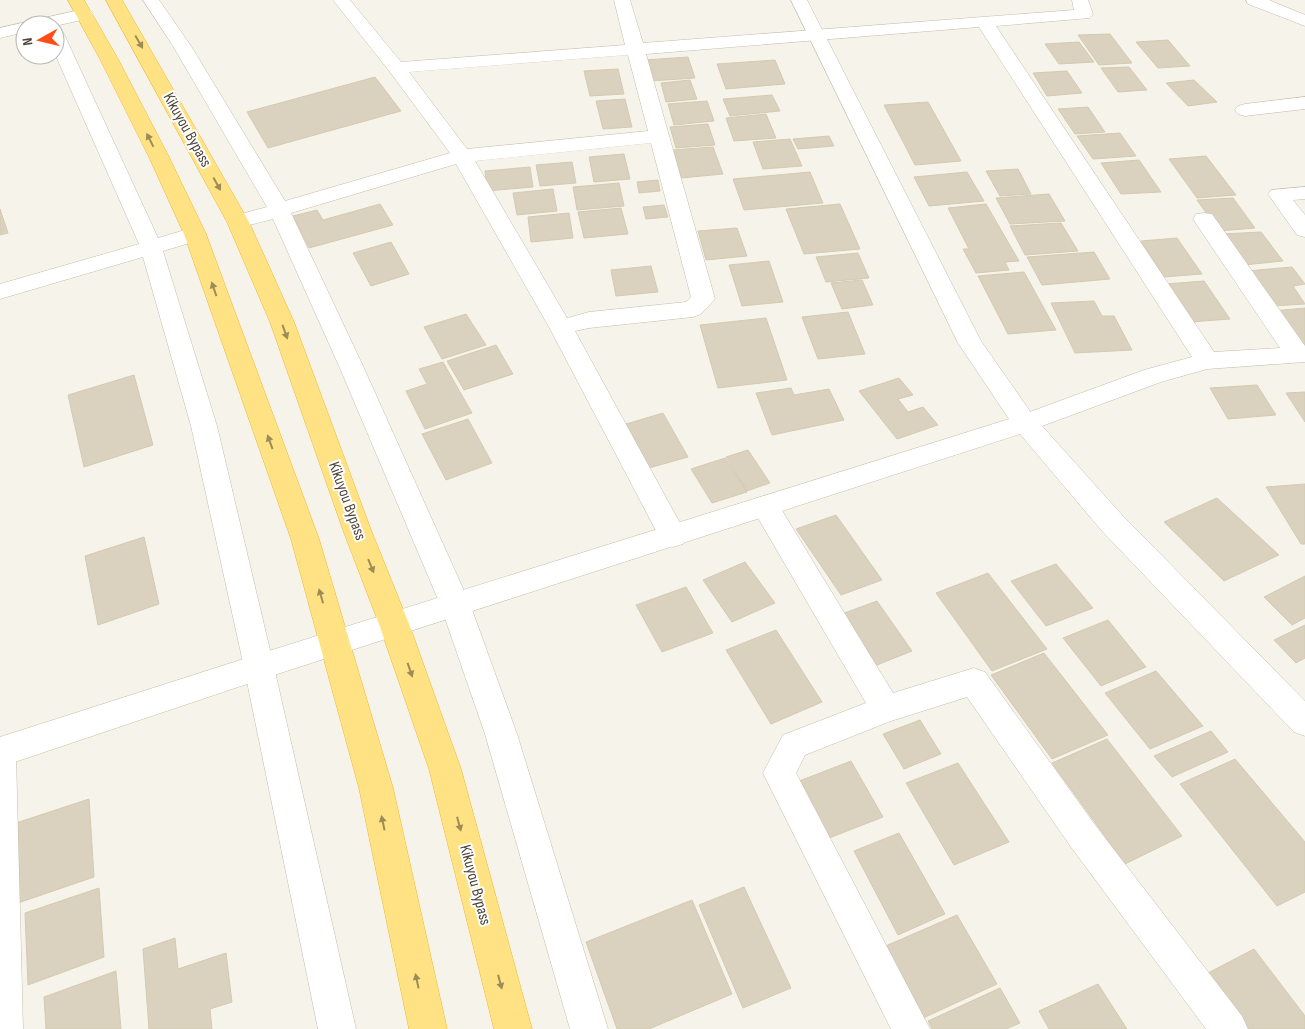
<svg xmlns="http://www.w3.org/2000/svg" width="1305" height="1029" viewBox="0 0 1305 1029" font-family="'Sofia Sans Condensed',sans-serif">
<rect width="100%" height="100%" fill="#f6f4ea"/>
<g fill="#dad1be" stroke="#d5cab0">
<polygon points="1110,34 1132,63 1099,65 1078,35"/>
<polygon points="1168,40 1190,66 1158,68 1136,42"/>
<polygon points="1079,42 1094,62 1059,64 1045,44"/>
<polygon points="688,57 695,78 650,81 644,60"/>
<polygon points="775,60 785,84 726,89 717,64"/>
<polygon points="1129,67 1147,90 1118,92 1101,68"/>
<polygon points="618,69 624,94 590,96 584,71"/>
<polygon points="1067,71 1082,93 1047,96 1033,73"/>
<polygon points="375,77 401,111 268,148 247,112"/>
<polygon points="690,80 697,99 666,102 661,83"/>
<polygon points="1194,80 1217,102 1188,106 1166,83"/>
<polygon points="772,95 780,111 730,116 723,99"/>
<polygon points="625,99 632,127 603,129 596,101"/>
<polygon points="707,101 714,121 674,125 668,104"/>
<polygon points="928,102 961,161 915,165 884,105"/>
<polygon points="1088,107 1105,132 1075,134 1058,109"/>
<polygon points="766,114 776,138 734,141 726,118"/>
<polygon points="708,124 715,145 676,148 670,127"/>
<polygon points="1120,133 1136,156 1093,159 1077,136"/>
<polygon points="829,136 834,146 798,149 793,139"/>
<polygon points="790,139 802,166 763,169 753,142"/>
<polygon points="713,147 723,174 681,178 673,150"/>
<polygon points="624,154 630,179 594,182 589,157"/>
<polygon points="1206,156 1236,195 1197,198 1169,159"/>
<polygon points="1139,160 1161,192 1121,194 1101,163"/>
<polygon points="572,162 576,183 540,186 536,165"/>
<polygon points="530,167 533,187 487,191 485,171"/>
<polygon points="1018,169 1031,194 1000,196 986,171"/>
<polygon points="810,172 823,203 744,210 733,179"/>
<polygon points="967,172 984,201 929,206 914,177"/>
<polygon points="658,180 660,191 639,193 637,182"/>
<polygon points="619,183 624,206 577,210 573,187"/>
<polygon points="553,189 557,211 517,215 513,193"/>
<polygon points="1049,194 1065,221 1010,224 996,198"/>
<polygon points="1233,198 1255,228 1219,231 1197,200"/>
<polygon points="380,204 393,225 309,248 293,216 317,210 323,220"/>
<polygon points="840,204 860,249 804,254 786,209"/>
<polygon points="986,204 1019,261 1005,262 1009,270 976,273 963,249 969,249 948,208"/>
<polygon points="664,205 668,217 646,219 643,207"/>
<polygon points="621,208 628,234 584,238 578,212"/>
<polygon points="0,209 8,233 0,235"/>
<polygon points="569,213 573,238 531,242 528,217"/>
<polygon points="1061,223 1078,251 1025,255 1010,226"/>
<polygon points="737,228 747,256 706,260 698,231"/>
<polygon points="1261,232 1283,261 1244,265 1222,234"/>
<polygon points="1177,238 1202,274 1164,277 1141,241"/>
<polygon points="391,242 409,274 371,286 353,253"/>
<polygon points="1094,252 1110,279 1042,285 1027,257"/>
<polygon points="858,253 869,278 826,282 816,257"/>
<polygon points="769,261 783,302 742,306 729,265"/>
<polygon points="651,266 658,292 616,296 611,270"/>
<polygon points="1292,267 1305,284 1293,286 1305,304 1272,306 1247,271"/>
<polygon points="1024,272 1056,330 1008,334 978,276"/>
<polygon points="862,280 873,305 842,309 831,283"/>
<polygon points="1204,281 1230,319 1190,322 1165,284"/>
<polygon points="1094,301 1102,316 1114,316 1132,350 1075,353 1051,303"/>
<polygon points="1305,308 1305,350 1272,311"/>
<polygon points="848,312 865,354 818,359 802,317"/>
<polygon points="466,314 486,345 442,359 424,327"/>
<polygon points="766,318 787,380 718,388 700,325"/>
<polygon points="496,345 513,374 464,390 447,361"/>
<polygon points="443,362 472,413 425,429 406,391 427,384 419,369"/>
<polygon points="134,375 153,445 84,467 68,395"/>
<polygon points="899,378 913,395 898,399 908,412 923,407 938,425 897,439 859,391"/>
<polygon points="1257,385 1276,415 1228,419 1210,388"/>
<polygon points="791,388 794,395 829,389 844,420 772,435 756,393"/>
<polygon points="1305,392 1305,422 1286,393"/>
<polygon points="663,413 688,457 649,468 626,424"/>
<polygon points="468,419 492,463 446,480 422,434"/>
<polygon points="748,450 770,483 747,491 726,457"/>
<polygon points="725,458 747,492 712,503 691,469"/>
<polygon points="1305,484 1305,544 1301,544 1266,487"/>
<polygon points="1217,498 1279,555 1224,581 1164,522"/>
<polygon points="836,515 882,580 841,595 796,529"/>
<polygon points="144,537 159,604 98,625 85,556"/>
<polygon points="745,562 775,603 732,622 703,580"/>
<polygon points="1056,564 1093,608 1046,626 1011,581"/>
<polygon points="988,573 1047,649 992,671 936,593"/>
<polygon points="1305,576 1305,618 1292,625 1264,597"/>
<polygon points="686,587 713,633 662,652 636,605"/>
<polygon points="877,601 912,651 872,667 839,615"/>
<polygon points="1108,620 1146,667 1101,686 1063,638"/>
<polygon points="1305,625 1305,658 1296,663 1274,640"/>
<polygon points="776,630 822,702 771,724 726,650"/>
<polygon points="1044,653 1108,735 1052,759 991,675"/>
<polygon points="1156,671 1203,726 1150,749 1105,693"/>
<polygon points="920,720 941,754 904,769 883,734"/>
<polygon points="1211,731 1228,752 1172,777 1154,756"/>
<polygon points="1107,739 1182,836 1125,864 1052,763"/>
<polygon points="1235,759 1305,842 1305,892 1277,906 1180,784"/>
<polygon points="851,761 883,817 824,840 794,783"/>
<polygon points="958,763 1009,842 954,865 906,783"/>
<polygon points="89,799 94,877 15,904 13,824"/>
<polygon points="899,833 945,914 898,935 854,851"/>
<polygon points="744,887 791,988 743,1008 699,905"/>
<polygon points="99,888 104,957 28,985 25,913"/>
<polygon points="692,900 732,994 649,1029 617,1029 586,942"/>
<polygon points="957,915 997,984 919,1020 881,948"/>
<polygon points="175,938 178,969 226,953 232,1002 210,1009 212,1029 149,1029 143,949"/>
<polygon points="1254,949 1305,1016 1305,1029 1249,1029 1208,973"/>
<polygon points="116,971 121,1029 46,1029 44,997"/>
<polygon points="1098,984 1127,1029 1049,1029 1039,1011"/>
<polygon points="1000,988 1020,1023 1006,1029 932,1029 928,1021"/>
</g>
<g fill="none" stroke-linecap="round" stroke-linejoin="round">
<g stroke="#c3bdab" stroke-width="1">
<g id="minor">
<path d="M143,0H159L191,46L285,201L450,153L390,72L333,0H350L401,62L625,45L614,0H630L643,43L1074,10L1072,0H1088L1093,14L1090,18L996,26L1214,352L1280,348L1193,219L1196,214L1204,213L1212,214L1305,346V362L1207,369L1161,382L1034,429L1025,432L1016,429L1012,423L1016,417L1144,370L1192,357L979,27L646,54L715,299L701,314L693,317L589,328L575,331L687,536L683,544L673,547L663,544L549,327L456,164L291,213L363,366L470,604L517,734L608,1029H570L485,734L440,604L339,366L273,219L238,228L230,227L227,222L230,217L267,207L173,46ZM628,55L648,131L467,149L409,72ZM651,143L691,297L686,302L589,312L567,318L475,161Z"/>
<polygon points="1246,0 1269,0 1305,15 1305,26 1248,4"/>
<polygon points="84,9 90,10 93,14 90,18 55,26 25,25 25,32 0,38 0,28"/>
<polygon points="55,29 61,30 64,34 158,238 195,227 203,229 206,234 203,239 163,251 217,426 274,667 356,1029 318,1029 244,667 191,426 143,257 0,299 0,284 139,244 55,54"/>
<polygon points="1305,97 1305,109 1245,116 1238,114 1235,110 1238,106 1245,104"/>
<polygon points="1305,187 1305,199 1293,200 1305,215 1305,237 1297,235 1268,194 1271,190"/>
<polygon points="765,496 775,499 893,693 974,668 985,672 1095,825 1242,1016 1248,1029 1206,1029 1071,847 967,697 891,721 805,755 796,773 930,1029 891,1029 763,773 783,735 866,703 751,506 755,499"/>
<polygon points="0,741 11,746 16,756 23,1029 0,1029"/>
</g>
</g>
<g stroke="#c3bdab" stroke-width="1">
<polygon id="tertiary" points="791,0 807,0 981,341 1034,417 1122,515 1305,701 1305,736 1294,732 1102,531 1020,434 259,680 0,767 0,737 259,654 1009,419 958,343"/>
</g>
<g stroke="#efb62b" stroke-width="1">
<g id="trunk">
<polygon points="68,0 84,0 118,59 169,157 206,234 319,539 393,788 447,1029 409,1029 359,788 291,539 184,234 149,157 100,59"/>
<polygon points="106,0 122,0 249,222 294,322 371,530 409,624 461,769 532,1029 494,1029 429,769 379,624 343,530 270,322 227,222"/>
</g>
</g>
<use href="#minor" fill="#fff" fill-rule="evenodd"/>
<use href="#tertiary" fill="#fff" fill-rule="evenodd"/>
<use href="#trunk" fill="#ffe283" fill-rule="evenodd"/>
</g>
<defs><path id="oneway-solid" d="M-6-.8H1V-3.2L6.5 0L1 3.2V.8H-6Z" transform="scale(1.25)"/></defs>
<g fill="#9d8c59">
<use href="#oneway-solid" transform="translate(139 42) rotate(60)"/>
<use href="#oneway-solid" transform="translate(150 140) rotate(-117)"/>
<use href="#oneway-solid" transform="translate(217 184) rotate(61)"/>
<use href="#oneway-solid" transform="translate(214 289) rotate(-109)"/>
<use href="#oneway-solid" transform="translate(285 332) rotate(70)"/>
<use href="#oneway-solid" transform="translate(270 442) rotate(-110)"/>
<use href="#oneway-solid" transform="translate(371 566) rotate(68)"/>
<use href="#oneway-solid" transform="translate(321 596) rotate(-106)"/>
<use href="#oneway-solid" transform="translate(410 670) rotate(71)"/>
<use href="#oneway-solid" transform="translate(383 823) rotate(-102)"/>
<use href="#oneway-solid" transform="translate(459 824) rotate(75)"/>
<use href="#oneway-solid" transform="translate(417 981) rotate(-102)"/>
<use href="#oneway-solid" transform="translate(500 982) rotate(75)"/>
</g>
<g text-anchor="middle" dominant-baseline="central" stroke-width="4" stroke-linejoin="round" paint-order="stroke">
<g font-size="16" fill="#4c4537" stroke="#fff">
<text transform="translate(187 130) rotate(61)">Kikuyou Bypass</text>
<text transform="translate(347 501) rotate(70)">Kikuyou Bypass</text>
<text transform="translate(475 885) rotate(75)">Kikuyou Bypass</text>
</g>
</g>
<g transform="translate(40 40) rotate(262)"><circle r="24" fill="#ffffff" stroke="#b7b5af"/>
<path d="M0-4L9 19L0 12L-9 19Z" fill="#ff4d18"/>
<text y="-8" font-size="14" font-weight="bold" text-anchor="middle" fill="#4c4537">N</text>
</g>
</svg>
